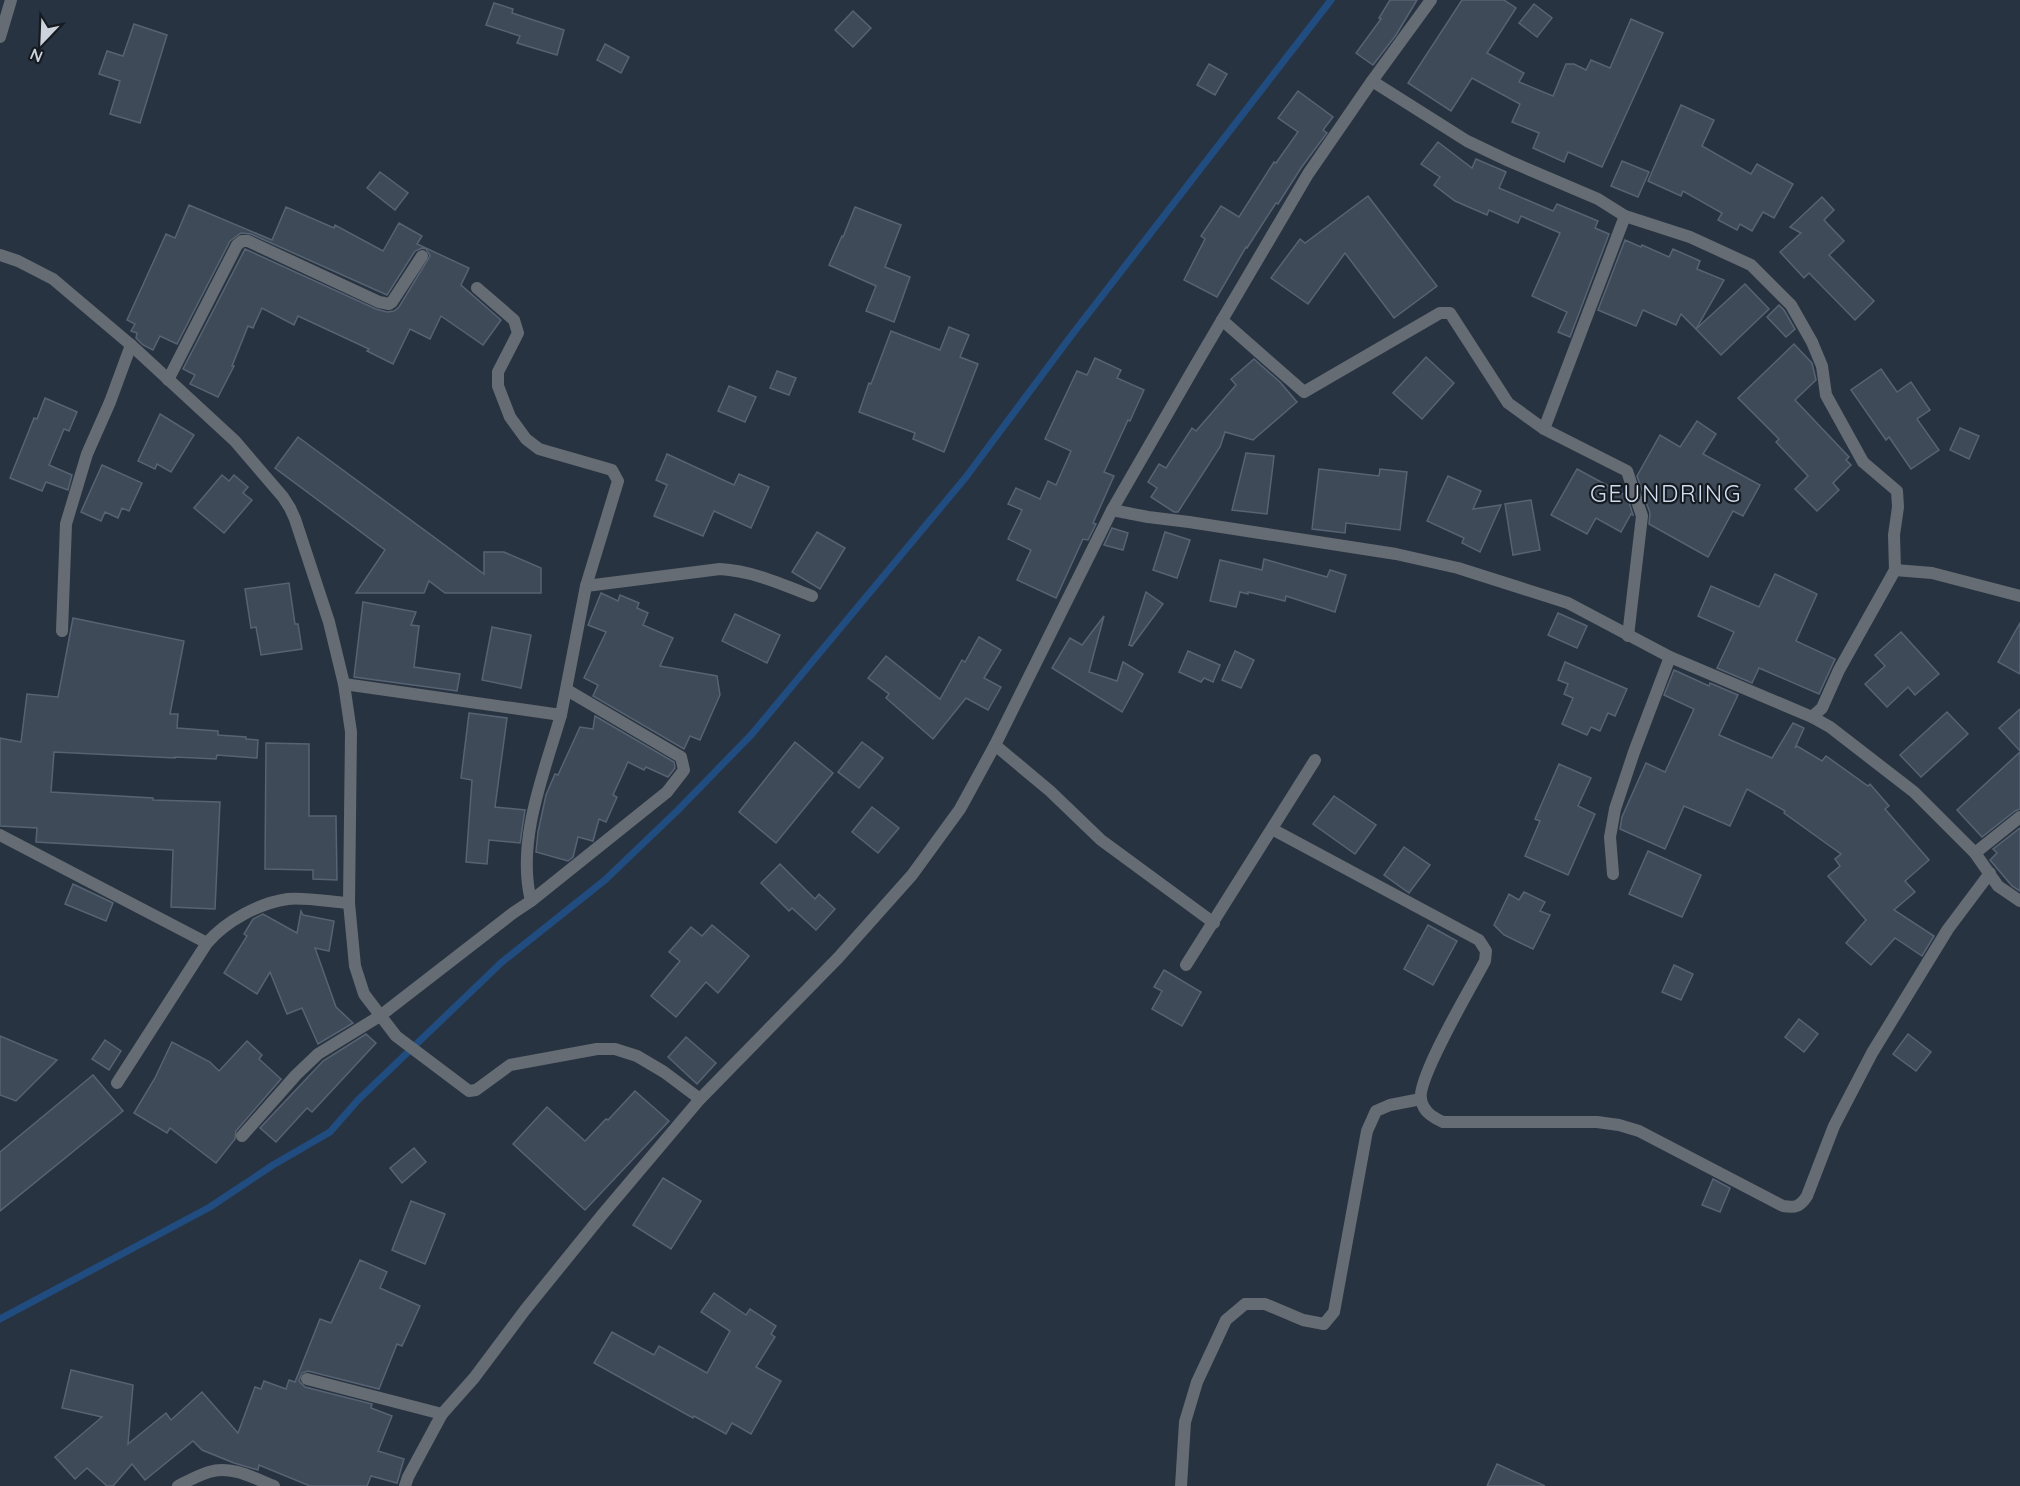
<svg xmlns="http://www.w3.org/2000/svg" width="2020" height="1486" viewBox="0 0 2020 1486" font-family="Quicksand,sans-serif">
<rect width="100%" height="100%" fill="#283341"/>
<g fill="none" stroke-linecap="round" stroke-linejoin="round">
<polyline stroke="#204c80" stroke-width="7" points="0,1319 210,1207 273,1165 330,1132 358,1100 502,962 605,880 678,810 752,734 966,477 1071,336 1331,0"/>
</g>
<g fill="#3e4a58" stroke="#576373" stroke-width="1.5">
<polygon points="1390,0 1417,0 1396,35 1373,65 1356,53 1381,19 1379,18"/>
<polygon points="1462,0 1504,0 1516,8 1487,53 1524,73 1519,82 1553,96 1566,64 1574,64 1586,70 1591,60 1610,68 1631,19 1663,33 1602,167 1568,152 1564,162 1533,148 1539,133 1512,122 1520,104 1472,78 1451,111 1408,83"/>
<polygon points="494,3 513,9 512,13 564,30 557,55 517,43 520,36 486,25"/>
<polygon points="1534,4 1552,18 1537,37 1519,23"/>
<polygon points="853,11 871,28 853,47 835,30"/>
<polygon points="134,24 167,35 140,123 110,114 120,81 99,74 107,51 123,56"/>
<polygon points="605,44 629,57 621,73 597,60"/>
<polygon points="1209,64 1227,74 1215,95 1197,85"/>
<polygon points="1298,91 1333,117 1323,130 1327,133 1301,168 1278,204 1276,203 1247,248 1246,247 1217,297 1184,280 1205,239 1201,236 1221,206 1239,217 1274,162 1276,163 1298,132 1278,118"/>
<polygon points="1681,105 1714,120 1702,146 1751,174 1757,164 1793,184 1774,218 1763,212 1752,231 1740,224 1737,230 1718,220 1722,213 1683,191 1681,196 1648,181"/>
<polygon points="1438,142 1472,168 1476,159 1506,172 1499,188 1553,211 1557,204 1598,221 1595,228 1609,234 1570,337 1558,332 1567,312 1532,296 1560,233 1521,216 1518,223 1489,210 1487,215 1455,201 1434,185 1440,177 1421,164"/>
<polygon points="1622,161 1649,172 1638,197 1611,186"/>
<polygon points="380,172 408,193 395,210 367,188"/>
<polygon points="1368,196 1437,286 1394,318 1345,253 1308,304 1271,278 1300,239 1305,243"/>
<polygon points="1822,197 1834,210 1824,220 1844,241 1829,255 1874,301 1855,320 1809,273 1804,278 1780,252 1801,233 1790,227"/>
<polygon points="189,205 272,240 286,207 334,228 335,225 383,251 399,223 422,236 417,244 469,268 461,285 501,320 483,345 441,316 430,339 410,329 393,364 367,351 369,349 298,316 294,325 262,308 253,328 248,326 232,366 234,366 218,397 190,384 195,375 183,369 245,249 376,309 387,312 394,311 399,307 430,256 426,249 422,248 415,251 387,295 251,234 241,233 230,241 177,344 160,336 153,350 143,345 136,338 137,333 131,331 135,324 127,320 166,234 175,238"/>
<polygon points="855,207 901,225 885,267 910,277 894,322 866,311 876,286 829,265 842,236 843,237"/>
<polygon points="1625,240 1641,247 1642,245 1669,257 1673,249 1700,261 1697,269 1724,280 1696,329 1681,314 1676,325 1643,310 1636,326 1598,310"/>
<polygon points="1745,284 1769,309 1721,355 1696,329"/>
<polygon points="1779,305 1784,310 1795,329 1786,337 1767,317"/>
<polygon points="949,327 969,335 960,357 978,364 944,452 913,439 915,433 859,412 869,383 871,384 891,331 940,350"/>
<polygon points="1794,344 1812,363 1816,380 1795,400 1849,457 1846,460 1851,465 1833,483 1839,490 1817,511 1795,489 1808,476 1776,442 1779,439 1738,398"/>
<polygon points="1426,357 1454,383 1422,419 1393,393"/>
<polygon points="1095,358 1121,370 1117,378 1144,390 1130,421 1128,420 1104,472 1114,476 1093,523 1096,524 1088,540 1083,539 1056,598 1017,580 1031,550 1008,539 1022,510 1008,504 1016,488 1040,499 1048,481 1056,485 1071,451 1045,439 1077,371 1087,375"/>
<polygon points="1254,359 1280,382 1297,402 1253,440 1225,432 1220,447 1178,512 1174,512 1151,497 1157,488 1148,482 1159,464 1166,468 1192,428 1196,431 1236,385 1231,379"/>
<polygon points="1881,369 1897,392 1911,382 1930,410 1917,419 1939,450 1911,469 1889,437 1886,440 1851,390"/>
<polygon points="777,371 796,378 789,395 770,388"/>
<polygon points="729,386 756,397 745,422 718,411"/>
<polygon points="45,398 77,412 69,431 64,429 49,465 72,475 68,490 46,482 42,491 10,478 34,418 37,419"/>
<polygon points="160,414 194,435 171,472 157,464 155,469 138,461"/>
<polygon points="1697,421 1716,434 1703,454 1760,485 1743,516 1733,511 1708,557 1649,524 1650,513 1637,476 1660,435 1680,447"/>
<polygon points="1960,428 1979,436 1969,459 1950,450"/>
<polygon points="298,437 484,574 484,552 504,552 541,568 541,593 445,593 429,581 424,593 356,593 385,550 275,468"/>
<polygon points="1246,453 1274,456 1267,514 1232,510"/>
<polygon points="667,454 734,485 739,474 769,487 751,528 714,511 703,536 654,516 667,485 656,480"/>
<polygon points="102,465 142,483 129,511 122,508 118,518 105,512 101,521 81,512"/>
<polygon points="1319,469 1379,476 1380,469 1407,472 1400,530 1346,523 1345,533 1312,529"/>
<polygon points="1577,469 1627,496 1633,515 1631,514 1621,532 1596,518 1587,534 1551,515"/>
<polygon points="222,475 229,481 234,475 248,487 243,493 252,500 224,533 194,508"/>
<polygon points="1448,476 1481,491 1473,509 1501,505 1480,552 1462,543 1464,538 1427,521"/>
<polygon points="1531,500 1540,550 1513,555 1505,504"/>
<polygon points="1112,528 1128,533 1123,550 1104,545"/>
<polygon points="817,532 845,548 820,589 792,572"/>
<polygon points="1165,532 1190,540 1177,578 1153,570"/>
<polygon points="1264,559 1327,577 1330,570 1346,575 1335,612 1286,596 1285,601 1248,592 1248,594 1240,592 1236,607 1210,601 1220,560 1262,570"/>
<polygon points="1775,574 1817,594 1796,641 1835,659 1819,694 1759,668 1752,683 1717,668 1734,632 1698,616 1711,586 1759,607"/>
<polygon points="289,583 295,624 298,624 302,649 261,655 256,627 251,628 245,589"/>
<polygon points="1146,592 1163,604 1132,646 1129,645"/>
<polygon points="601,593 618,601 620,595 639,603 637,608 648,613 643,625 673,638 660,666 717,676 720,695 700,740 690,736 684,749 593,696 598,685 584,678 606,632 588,625"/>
<polygon points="363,602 416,612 411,625 419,626 414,667 460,674 457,691 354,677"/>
<polygon points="1558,613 1587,626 1577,648 1548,635"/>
<polygon points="735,614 780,635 767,663 722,641"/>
<polygon points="1104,616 1089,672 1117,681 1123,662 1143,674 1122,712 1052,668 1070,638 1082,645"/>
<polygon points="73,618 184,641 170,714 178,714 177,728 218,731 218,735 246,737 246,739 258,740 257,758 217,755 216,759 175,757 175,758 54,752 51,792 153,798 153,800 220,802 215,909 171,907 173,850 36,842 37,828 0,826 0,738 21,742 27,694 58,697"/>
<polygon points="2020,623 2020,674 1998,662"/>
<polygon points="492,627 531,635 521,688 482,680"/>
<polygon points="1901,632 1939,674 1915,695 1908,687 1887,707 1865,684 1885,666 1875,655"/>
<polygon points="979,637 1001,650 984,678 1001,687 988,710 966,698 933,739 886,698 889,694 868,678 886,656 940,699 962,660 965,662"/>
<polygon points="1188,651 1220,665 1213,682 1204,678 1201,682 1179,672"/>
<polygon points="1235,651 1254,660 1241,688 1222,680"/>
<polygon points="1565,662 1627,689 1615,716 1608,713 1600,731 1591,727 1587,735 1562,724 1573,698 1564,694 1568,684 1558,680"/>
<polygon points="1674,670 1709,686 1710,683 1738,695 1719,735 1772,758 1793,723 1804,728 1795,748 1797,746 1822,761 1826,756 1868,786 1870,784 1889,806 1885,809 1929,860 1905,881 1915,892 1894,910 1934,936 1922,956 1895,938 1871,965 1846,943 1866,920 1828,876 1840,866 1835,859 1841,854 1784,813 1785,811 1747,789 1730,826 1684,806 1665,849 1620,829 1622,817 1646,763 1665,772 1694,709 1664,695"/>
<polygon points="2020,709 2020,751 1999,728"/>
<polygon points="1947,712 1968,734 1921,777 1900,755"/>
<polygon points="469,713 507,718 495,807 525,810 520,843 489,840 487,864 466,862 472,780 461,778"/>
<polygon points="595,716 674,762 675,768 668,777 646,767 644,770 628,762 613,795 617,797 606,822 599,819 593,841 578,837 573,857 568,861 536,852 538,832 546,795 555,774 558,775 580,727 593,729"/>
<polygon points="795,742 833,773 776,843 739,812"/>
<polygon points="862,742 883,758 859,788 838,772"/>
<polygon points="266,743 309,744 309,816 336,816 337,880 313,879 313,870 265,869"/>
<polygon points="2020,752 2020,809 2015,811 1982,837 1957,810"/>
<polygon points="1559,764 1591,778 1578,806 1595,814 1568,875 1525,856 1540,821 1535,819"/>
<polygon points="1334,796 1376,825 1355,854 1313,824"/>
<polygon points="872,807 899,828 878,853 852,832"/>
<polygon points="2020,828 2020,891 2012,886 1990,860 1997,853 1993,849"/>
<polygon points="1404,847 1430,865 1409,893 1384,875"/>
<polygon points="1648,851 1701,875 1682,917 1629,894"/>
<polygon points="780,864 815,899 819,894 835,909 816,930 792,908 789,911 761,883"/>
<polygon points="73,884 113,903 106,921 65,904"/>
<polygon points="1524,892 1545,902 1540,911 1550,915 1533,949 1504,935 1494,925 1509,894 1519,900"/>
<polygon points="301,911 303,915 334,921 329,951 315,948 336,1007 353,1023 318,1044 302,1008 287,1014 270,972 257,994 224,973 247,936 244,934 253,919 263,914 297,933"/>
<polygon points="712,925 749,956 718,993 706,982 676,1017 651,996 680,961 669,952 691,927 702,936"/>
<polygon points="1428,925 1457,941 1433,985 1404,969"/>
<polygon points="1674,965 1693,974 1681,1000 1662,992"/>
<polygon points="1164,970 1201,992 1182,1026 1152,1009 1162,991 1154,987"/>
<polygon points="1799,1019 1818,1034 1804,1052 1785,1037"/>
<polygon points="366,1034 376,1043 312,1112 307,1108 276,1142 260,1128 323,1061"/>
<polygon points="1908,1034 1931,1052 1916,1071 1893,1054"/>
<polygon points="0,1036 57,1060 16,1101 0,1095"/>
<polygon points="686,1037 716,1063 697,1084 668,1057"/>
<polygon points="105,1040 121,1051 109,1070 92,1059"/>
<polygon points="247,1041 262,1055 259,1059 281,1079 236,1131 235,1139 216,1163 170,1128 167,1133 134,1113 155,1078 172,1042 210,1062 219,1071"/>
<polygon points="93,1075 123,1111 0,1211 0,1152"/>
<polygon points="635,1091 669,1121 585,1210 513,1144 547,1107 585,1141 606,1119 608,1120"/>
<polygon points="414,1148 426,1162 402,1183 390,1168"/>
<polygon points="663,1178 701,1201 671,1249 633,1225"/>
<polygon points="1713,1179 1730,1188 1720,1212 1702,1205"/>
<polygon points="411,1201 445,1214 425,1264 392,1250"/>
<polygon points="360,1260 387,1272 380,1288 420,1306 402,1346 397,1344 379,1389 308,1371 302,1373 299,1381 305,1387 372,1404 371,1408 392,1416 378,1451 404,1459 397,1483 371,1476 367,1486 310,1486 259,1465 258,1470 234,1463 202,1450 193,1441 145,1480 132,1464 113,1486 107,1486 87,1468 75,1479 55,1457 102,1417 62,1408 71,1370 133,1385 128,1444 166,1413 171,1420 202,1392 238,1433 255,1387 261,1389 264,1381 286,1389 289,1380 295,1382 320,1319 331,1323"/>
<polygon points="714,1293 746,1315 750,1309 776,1326 771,1334 775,1337 756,1367 781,1381 751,1434 732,1423 726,1434 694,1416 693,1418 594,1363 612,1332 654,1355 659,1346 707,1373 730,1331 701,1312"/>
<polygon points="1497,1464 1545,1486 1487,1486"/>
</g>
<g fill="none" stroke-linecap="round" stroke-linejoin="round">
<g stroke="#666c73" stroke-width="12">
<polyline points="0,37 11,0"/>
<polyline points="1372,81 1467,141 1509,161 1598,199 1625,216 1690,237 1751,265 1791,305 1812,342 1822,366 1826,395 1863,462 1897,491 1898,507 1894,535 1895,570 1932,573 2020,596"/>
<polyline points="1625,216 1544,429 1627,471 1642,516 1628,636"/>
<polyline points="0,255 18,261 53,279 131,345 235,441 283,497 290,508 295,519 329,622 344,684 351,732 349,903 355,966 364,994 396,1036 469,1091 476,1090 510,1065 597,1049 615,1049 637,1056 664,1072 700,1099"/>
<polyline points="1222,320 1304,392 1440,313 1450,313 1508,403 1544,429"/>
<polyline points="168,380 237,245 242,241 248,241 379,302 389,304 392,302 422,256"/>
<polyline points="1112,510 1148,517 1189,522 1396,554 1458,568 1568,603 1670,657 1812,717 1830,727 1914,792 1975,853 1998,886 2020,901"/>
<path d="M586,586L720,569C753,571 781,584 812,596"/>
<polyline points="62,631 66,524 87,454 110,402 131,345"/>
<polyline points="344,684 561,715 586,586 618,481 612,470 539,449 526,439 510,417 498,386 498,372 518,333 514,320 477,288"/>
<polyline points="1812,717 1822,708 1839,670 1895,570"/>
<polyline points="995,745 1050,791 1101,840 1214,923"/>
<path d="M1272,829L1479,940L1486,951L1485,961C1473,984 1416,1079 1421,1100C1424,1112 1432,1117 1443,1122H1597L1619,1125L1639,1131L1783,1206C1795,1208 1800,1207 1807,1196L1834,1126L1872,1053L1948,929L1990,873"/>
<polyline points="0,835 207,943"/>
<polyline points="1975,853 2020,817"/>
<polyline points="1613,874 1610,837 1615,809 1634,752 1670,657"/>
<path d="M531,901C516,841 544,773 561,715"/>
<polyline points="1186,965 1315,760"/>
<path d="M117,1083L207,943C226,921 259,903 288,899C304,897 332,902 349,903"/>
<polyline points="242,1136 296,1075 318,1054 380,1016 513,913 531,901 667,792 684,770 681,757 567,690"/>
<polyline points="307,1379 442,1414"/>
<path d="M178,1486C188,1481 199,1475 209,1472C231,1465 254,1478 274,1486"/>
<polyline points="1181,1486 1185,1422 1197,1382 1226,1320 1245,1304 1265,1304 1303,1320 1324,1324 1334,1312 1367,1131 1376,1111 1390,1105 1421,1099"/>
</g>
<polyline stroke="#666c73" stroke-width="12" points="405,1486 408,1477 442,1414 474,1378 525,1310 602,1215 700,1099 838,958 912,875 960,809 995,745 1112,510 1195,366 1308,174 1372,81 1431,0"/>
</g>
<g text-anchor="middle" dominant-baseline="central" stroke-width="4.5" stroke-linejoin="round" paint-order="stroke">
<g font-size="24" letter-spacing="1.5" fill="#cfddf0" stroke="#161b21">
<text x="1666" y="493">GEUNDRING</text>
</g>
</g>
<g transform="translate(42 42) rotate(203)" stroke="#161b21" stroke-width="4.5" paint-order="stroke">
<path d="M0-4.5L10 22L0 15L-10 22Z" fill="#ccd3dc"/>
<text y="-9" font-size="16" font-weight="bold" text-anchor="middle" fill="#ccd3dc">N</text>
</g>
</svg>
